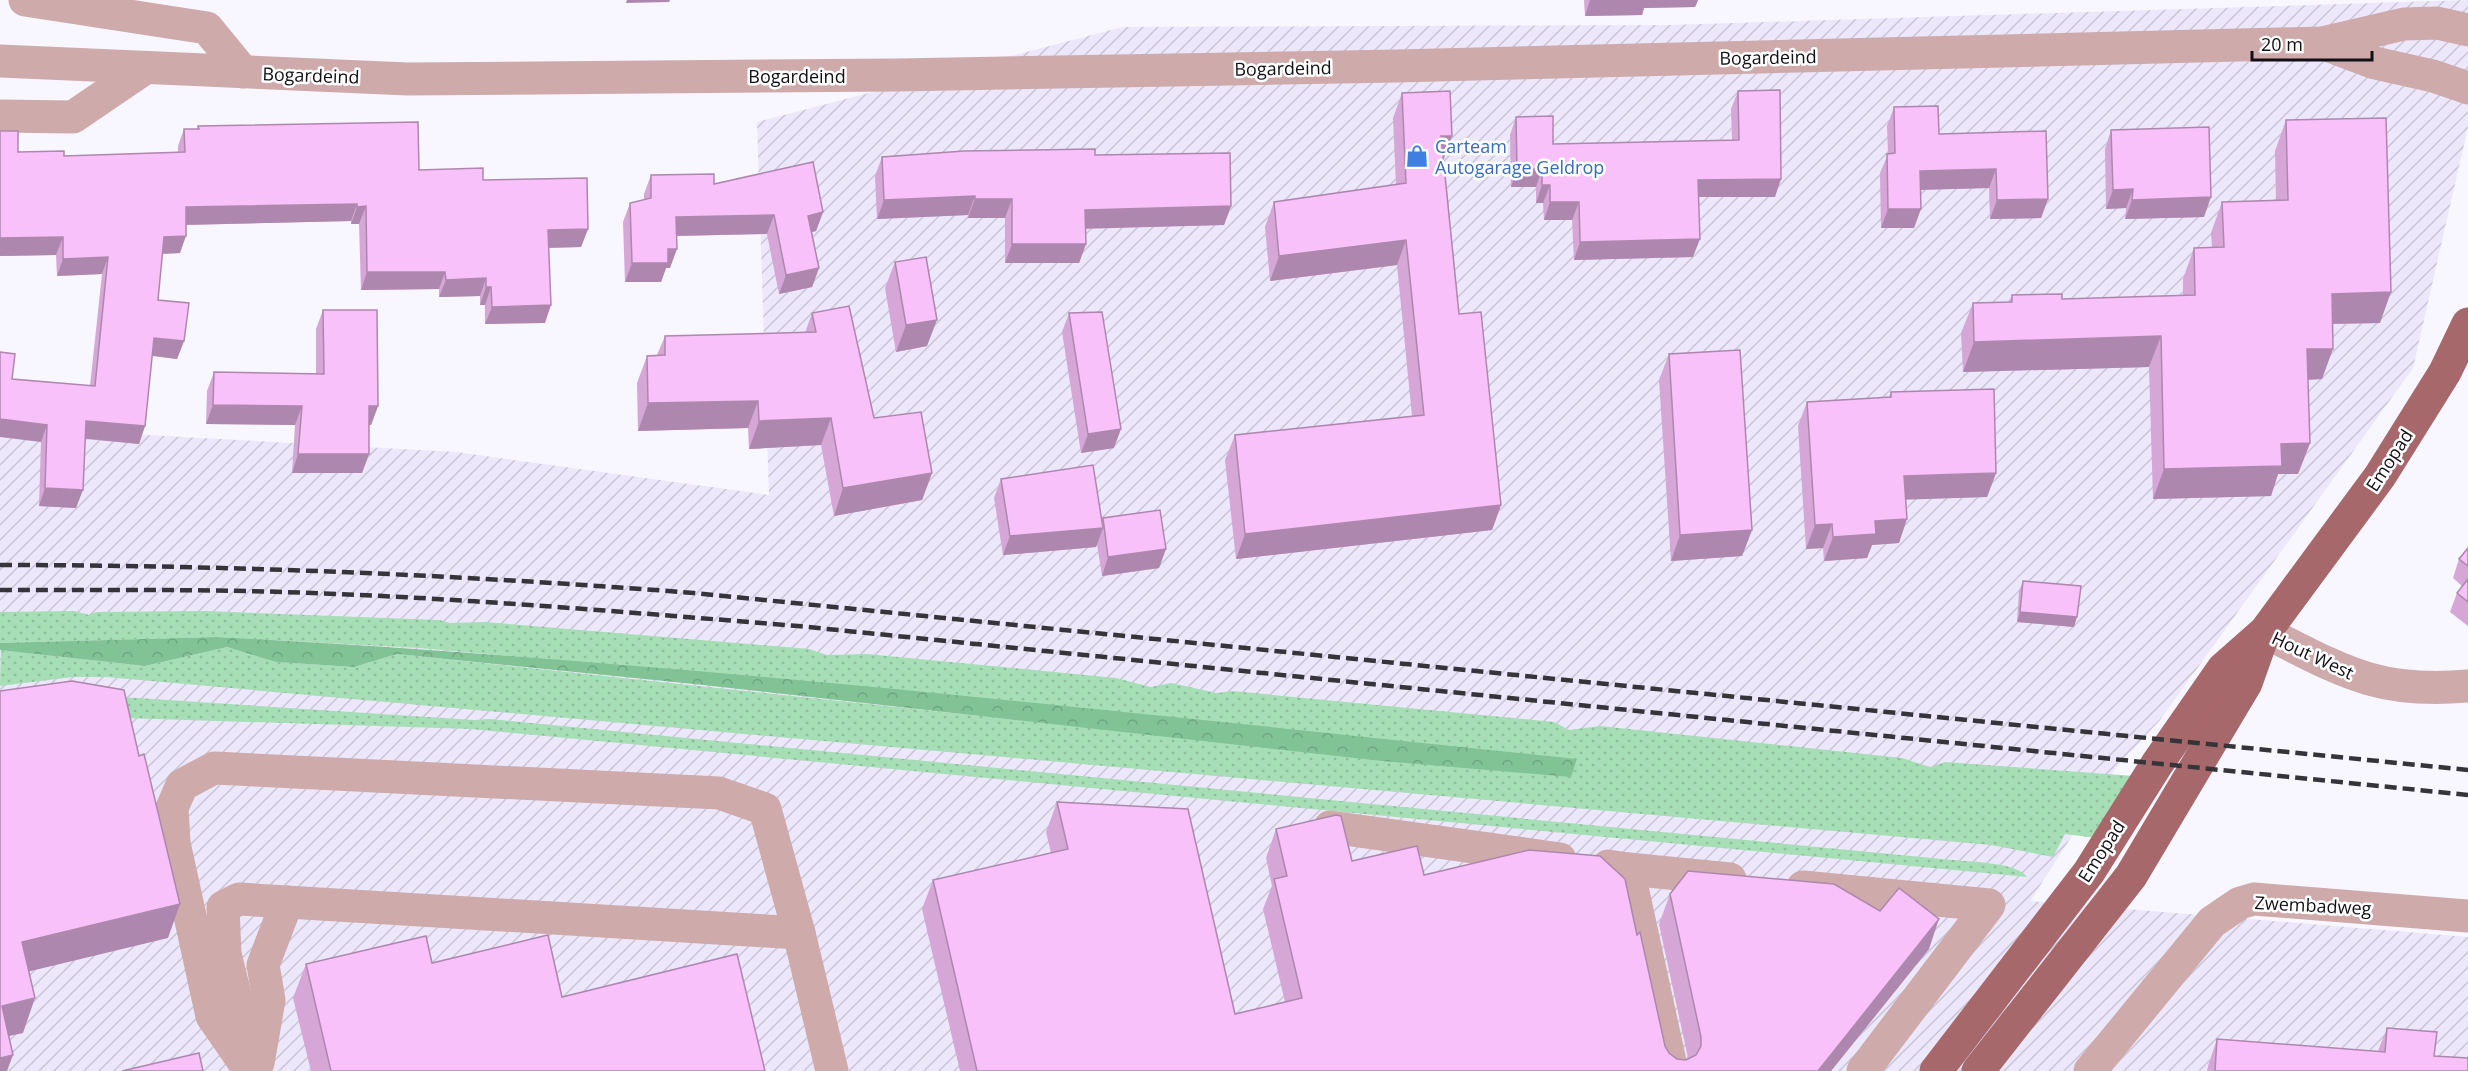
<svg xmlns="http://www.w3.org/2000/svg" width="2468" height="1071" viewBox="0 0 2468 1071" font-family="'Open Sans',sans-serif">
<defs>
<pattern id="industrial-furrows" width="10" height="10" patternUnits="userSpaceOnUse" patternTransform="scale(1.5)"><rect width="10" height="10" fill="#ece7fb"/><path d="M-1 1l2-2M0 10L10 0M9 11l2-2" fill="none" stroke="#c9c5d6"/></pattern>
<pattern id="grass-dots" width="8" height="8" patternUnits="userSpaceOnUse" patternTransform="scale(1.5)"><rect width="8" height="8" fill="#a6deb5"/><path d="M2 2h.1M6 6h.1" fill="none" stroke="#8ebd9b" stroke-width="1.8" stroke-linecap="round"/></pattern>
<pattern id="forest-crowns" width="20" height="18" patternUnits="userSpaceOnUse" patternTransform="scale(1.5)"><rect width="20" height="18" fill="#81c394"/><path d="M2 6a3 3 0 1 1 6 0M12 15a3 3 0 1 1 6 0" fill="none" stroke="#6ea67f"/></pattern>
</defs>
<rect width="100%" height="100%" fill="#f8f6fe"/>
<polygon fill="url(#industrial-furrows)" points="2468,0 2468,127 2413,368 2160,720 2115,769 2030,901 2468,937 2468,1071 0,1071 0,427 456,452 769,495 757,122 1123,27 1671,25"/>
<g fill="url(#grass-dots)">
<polygon points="74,611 89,615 96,612 205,611 439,620 450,623 485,622 809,649 827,655 867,654 1116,678 1151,687 1171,683 1217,693 1232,691 1554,722 1569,730 1600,726 1902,758 1930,767 1945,762 2134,776 2096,838 2065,834 2053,857 1991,845 106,677 73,677 0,686 1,650 145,666 227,647 276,662 354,667 397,654 1140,733 922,692 419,648 216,637 0,643 0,612"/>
<path d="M121,697L474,720L490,719L1953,860C1971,862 2016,862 2027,877L471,729L124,718L0,707Z"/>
</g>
<path fill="url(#forest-crowns)" d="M216,637C671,661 1124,712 1577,759L1571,777L1382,761L694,684L397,654L354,667L276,662L227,647L145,666L0,650V643Z"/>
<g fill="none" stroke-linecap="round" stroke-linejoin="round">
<g stroke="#ceaaab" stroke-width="33">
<polyline points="25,0 207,28 243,72"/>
<polyline points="2322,43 2375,63 2433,76 2468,88"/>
<polyline points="0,61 408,79 898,75 1397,66 2322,43 2404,24 2437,23 2468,30"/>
<polyline points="0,116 73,117 145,68"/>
<path d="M2265,632C2342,671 2378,694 2468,686"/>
<polyline points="1330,827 1560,859"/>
<polyline points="1608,866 1628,869 1672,1071"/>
<polyline points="1628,869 1730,879"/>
<polyline points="1803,887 1989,905 1863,1071"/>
<polyline points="251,1060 225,954 223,907 239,899 799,933 832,1071"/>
<polyline points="258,1063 269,1000 263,965 287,902"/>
<polyline points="250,1071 212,1016 174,843 172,808 182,785 214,768 719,793 765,809 799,933"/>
<polyline points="2090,1071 2212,922 2240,903 2254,899 2468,916"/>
</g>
<g stroke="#a7686b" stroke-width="33">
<polyline points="1936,1071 2089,872 2157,764 2223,669 2265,632 2380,476 2445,372 2468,324"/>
<polyline points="1978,1071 2131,876 2246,683 2263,635"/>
</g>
<g stroke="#353439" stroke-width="4.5" stroke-dasharray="12 6" stroke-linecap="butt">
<path d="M0,565C232,565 463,575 694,593L2468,770"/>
<path d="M0,590C104,590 209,589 313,593C475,599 636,613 798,626L2468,795"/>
</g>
</g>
<g fill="#d5a6d6">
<polygon points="1584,0 1698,0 1695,7 1644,8 1642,15 1585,16"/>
<polygon points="1738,91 1775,197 1698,197 1693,257 1574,260 1572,220 1544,220 1543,203 1536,203 1536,187 1511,187 1510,135 1516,117 1553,144 1732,140 1731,109"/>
<polygon points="1402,93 1444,159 1459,314 1501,505 1492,530 1236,559 1225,460 1235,435 1412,416 1397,265 1270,281 1265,227 1274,202 1396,185 1393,118"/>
<polygon points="1894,107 2048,199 2041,218 1990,219 1989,188 1920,190 1914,228 1881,228 1880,173 1888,154 1887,126"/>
<polygon points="2286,120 2380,323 2333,324 2322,379 2308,380 2310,443 2298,474 2278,474 2271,496 2153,499 2149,367 1963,372 1961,333 1973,303 2009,302 2012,295 2062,299 2183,296 2183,279 2194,248 2212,247 2211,233 2222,202 2276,200 2275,151"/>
<polygon points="198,126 419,170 483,180 588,229 581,247 549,248 545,323 485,324 485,305 480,305 480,296 439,297 439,289 361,290 359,224 351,224 351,221 186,225 180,253 162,254 158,300 184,341 177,359 152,356 145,426 139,444 85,439 76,508 39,506 41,442 12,379 90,386 102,274 57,276 56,255 0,256 0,131 18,152 64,156 178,152 178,146 184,129 197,129"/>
<polygon points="2111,130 2204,217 2125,219 2126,208 2106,209 2105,149"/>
<polygon points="1095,155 1231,206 1224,225 1086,228 1086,244 1079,263 1005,263 1005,218 968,218 968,215 877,219 875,176 882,157"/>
<polygon points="651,175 714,184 823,212 816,231 812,232 819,268 812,287 779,294 767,234 676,236 670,268 666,268 661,282 625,282 623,222 630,203 644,200 644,194"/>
<polygon points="895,262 927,346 896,352 885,288"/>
<polygon points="323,310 378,406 371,425 369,425 369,454 362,473 292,473 295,425 206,424 207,391 214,372 316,374 316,329"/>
<polygon points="812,313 874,418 932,473 922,500 834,516 821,445 749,449 748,428 638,431 637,383 647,356 657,355 665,336 805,333"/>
<polygon points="1069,313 1114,448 1081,453 1062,332"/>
<polygon points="1669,354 1752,530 1742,556 1671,561 1659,380"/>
<polygon points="1891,392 1996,473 1987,497 1906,499 1899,543 1872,545 1867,558 1824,561 1823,548 1806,549 1798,426 1807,402 1889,397"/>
<polygon points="1001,479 1102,521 1103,518 1159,568 1102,576 1097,544 1096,547 1003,555 994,498"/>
<polygon points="2468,548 2468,626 2450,612 2457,593 2462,586 2453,578 2459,559"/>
<polygon points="2023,581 2074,627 2017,622 2019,591"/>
<polygon points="1057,802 1235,1014 1285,1002 1263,909 1272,886 1266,858 1276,829 1352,861 1424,875 1637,935 1665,1046 1669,1053 1677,1059 1686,1060 1688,1058 1659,924 1670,894 1929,949 1831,1071 960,1071 922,909 933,880 1051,853 1046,832"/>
<polygon points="432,963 562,997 765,1071 311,1071 293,998 306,964"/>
<polygon points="2387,1028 2434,1056 2468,1071 2207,1071 2208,1066 2217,1039 2378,1051"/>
</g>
<g fill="#ae87ae">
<polygon points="627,0 670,0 669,2 626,3"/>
<polygon points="1590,0 1698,0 1695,7 1644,8 1642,15 1585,16"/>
<polygon points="1441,136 1452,136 1443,161"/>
<polygon points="1517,169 1542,169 1536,187 1511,187"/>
<polygon points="1996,169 1989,188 1913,190 1920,171"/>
<polygon points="1781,179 1775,197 1692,197 1698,180"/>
<polygon points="1542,185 1550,185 1543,203 1536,203"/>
<polygon points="2133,189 2126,208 2106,209 2113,190"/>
<polygon points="975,196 968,215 877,219 884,200"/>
<polygon points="2211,197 2204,217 2125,219 2132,200"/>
<polygon points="975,199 1012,199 1005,218 968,218"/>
<polygon points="2048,199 2041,218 1990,219 1997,200"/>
<polygon points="1550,202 1579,202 1572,220 1544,220"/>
<polygon points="357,204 351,221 180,225 186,207"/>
<polygon points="366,206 359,224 351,224 357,207"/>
<polygon points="1231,206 1224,225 1078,229 1085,210"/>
<polygon points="1888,209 1921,209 1914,228 1881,228"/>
<polygon points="823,212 816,231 801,235 808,216"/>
<polygon points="774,215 767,234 669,236 676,217"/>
<polygon points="588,229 581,247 541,248 548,230"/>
<polygon points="186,236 180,253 157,254 164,237"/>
<polygon points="63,237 56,255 0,256 0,238"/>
<polygon points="1700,239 1693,257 1574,260 1580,242"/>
<polygon points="1406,240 1397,265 1270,281 1279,256"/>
<polygon points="1012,244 1086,244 1079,263 1005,263"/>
<polygon points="668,249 677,249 670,268 666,268 661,282 625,282 632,263"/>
<polygon points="108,257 102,274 57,276 63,259"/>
<polygon points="819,268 812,287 779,294 786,275"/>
<polygon points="367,272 445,272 439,289 361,290"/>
<polygon points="486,278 480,296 439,297 446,280"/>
<polygon points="486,287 491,287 485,305 480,305"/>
<polygon points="2391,292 2380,323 2321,324 2332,294"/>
<polygon points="551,305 545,323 485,324 492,307"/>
<polygon points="937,320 927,346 896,352 906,325"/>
<polygon points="2161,336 2149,367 1963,372 1974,342"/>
<polygon points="154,338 184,341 177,359 147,355"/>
<polygon points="2307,349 2333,349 2322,379 2296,380"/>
<polygon points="758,401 748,428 638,431 648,403"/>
<polygon points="213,405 302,406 295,425 206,424"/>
<polygon points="369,406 378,406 371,425 362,425"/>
<polygon points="831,418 821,445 749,449 759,421"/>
<polygon points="0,419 47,425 41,442 0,437"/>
<polygon points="86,421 145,426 139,444 80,438"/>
<polygon points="1121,429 1114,448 1081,453 1088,434"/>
<polygon points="2310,443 2298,474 2278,474 2271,496 2153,499 2164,469 2281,444"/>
<polygon points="298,454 369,454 362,473 292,473"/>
<polygon points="932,473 922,500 834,516 843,488"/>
<polygon points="1996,473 1987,497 1896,500 1904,476"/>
<polygon points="45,488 83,490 76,508 39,506"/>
<polygon points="1501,505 1492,530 1236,559 1245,534"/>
<polygon points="1907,519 1899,543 1872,545 1867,558 1824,561 1833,537 1875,521"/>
<polygon points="1832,524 1823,548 1806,549 1815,525"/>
<polygon points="1103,528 1096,547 1003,555 1010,536"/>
<polygon points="1752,530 1742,556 1671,561 1680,535"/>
<polygon points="1166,549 1159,568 1102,576 1108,557"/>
<polygon points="2020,612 2077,617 2074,627 2017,622"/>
<polygon points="180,904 168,938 10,976 22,942"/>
<polygon points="1939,919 1929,949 1831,1071 1818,1071"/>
<polygon points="35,998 23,1033 0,1038 2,1006"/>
<polygon points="13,1055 7,1071 0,1071 0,1058"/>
</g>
<g fill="#f8c1f9" stroke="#ae87ae" stroke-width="1.5">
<polygon points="1780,90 1781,179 1698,180 1700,239 1580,242 1579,202 1550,202 1550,185 1542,185 1542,169 1517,169 1516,117 1553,116 1553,144 1739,140 1738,91"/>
<polygon points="1450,91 1452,136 1441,136 1459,314 1481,312 1501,505 1245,534 1235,435 1424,415 1406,240 1279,256 1274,202 1406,183 1402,93"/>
<polygon points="1938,106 1939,134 2046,131 2048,199 1997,200 1996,169 1920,171 1921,209 1888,209 1887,154 1895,153 1894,107"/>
<polygon points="2386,118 2391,292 2332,294 2333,349 2307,349 2310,443 2281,444 2282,466 2164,469 2161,336 1974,342 1973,303 2012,302 2012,295 2062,294 2062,299 2195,295 2194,248 2224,247 2222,202 2288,200 2286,120"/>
<polygon points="418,122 419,170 483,168 483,180 587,178 588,229 548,230 551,305 492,307 491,287 486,287 486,278 446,280 445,272 367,272 366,206 357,207 357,204 186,207 186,236 164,237 158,300 189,303 184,341 154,338 145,426 86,421 83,490 45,488 47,425 0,419 0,352 15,354 12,379 95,386 108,257 63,259 63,237 0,238 0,131 18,131 18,152 64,151 64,156 185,152 184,129 199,129 198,126"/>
<polygon points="2209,127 2211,197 2132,200 2133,189 2113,190 2111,130"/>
<polygon points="1095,149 1095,155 1230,153 1231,206 1085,210 1086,244 1012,244 1012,199 975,199 975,196 884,200 882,157 964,151"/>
<polygon points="813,162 823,212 808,216 819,268 786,275 774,215 676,217 677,249 668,249 668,263 632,263 630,203 651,198 651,175 714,174 714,184"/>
<polygon points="926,257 937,320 906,325 895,262"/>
<polygon points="849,306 874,418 921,412 932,473 843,488 831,418 759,421 758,401 648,403 647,356 665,355 665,336 816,332 812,313"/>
<polygon points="323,310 377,310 378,406 369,406 369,454 298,454 302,406 213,405 214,372 324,374"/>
<polygon points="1102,312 1121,429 1088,434 1069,313"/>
<polygon points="1740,350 1752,530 1680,535 1669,354"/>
<polygon points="1994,389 1996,473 1904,476 1907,519 1875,521 1876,534 1833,537 1832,524 1815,525 1807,402 1891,397 1891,392"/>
<polygon points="1093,465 1103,528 1010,536 1001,479"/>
<polygon points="1160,510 1166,549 1108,557 1103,518"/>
<polygon points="2468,548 2468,566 2459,559"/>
<polygon points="2468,579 2468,602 2457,593"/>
<polygon points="2023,581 2081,586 2077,617 2020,612"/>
<polygon points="72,681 124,690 139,756 144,754 180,904 22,942 35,998 2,1006 13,1055 0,1058 0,691"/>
<polygon points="1057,802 1188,809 1235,1014 1302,998 1274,879 1287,876 1276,829 1336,815 1341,816 1352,861 1417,846 1424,875 1529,850 1600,856 1625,879 1637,935 1640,932 1665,1046 1669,1053 1677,1059 1686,1060 1696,1055 1701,1046 1701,1037 1670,894 1688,871 1834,884 1880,911 1899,888 1939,919 1818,1071 977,1071 933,880 1068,849"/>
<polygon points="548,935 562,997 737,954 765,1071 331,1071 306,964 426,936 432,963"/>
<polygon points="2387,1028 2437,1032 2434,1056 2468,1058 2468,1071 2215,1071 2217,1039 2385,1052"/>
<polygon points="199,1053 203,1071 122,1071"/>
</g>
<defs>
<g id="shop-bare" transform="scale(1.8)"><path d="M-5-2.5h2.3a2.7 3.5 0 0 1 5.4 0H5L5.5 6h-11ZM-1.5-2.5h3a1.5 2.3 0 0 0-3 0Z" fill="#3f7fe0" stroke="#fff" stroke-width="2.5" paint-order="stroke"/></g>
</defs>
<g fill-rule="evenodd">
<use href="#shop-bare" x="1417" y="156"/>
</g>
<g text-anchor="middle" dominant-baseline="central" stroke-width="5" stroke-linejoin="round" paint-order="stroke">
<g font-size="18" fill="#111014" stroke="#fff">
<text transform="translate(1768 57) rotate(-1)">Bogardeind</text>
<text transform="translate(1283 68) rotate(-1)">Bogardeind</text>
<text transform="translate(311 75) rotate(2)">Bogardeind</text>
<text x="797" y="76">Bogardeind</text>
<text transform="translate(2389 460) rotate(-57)">Emopad</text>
<text transform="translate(2313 655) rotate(25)">Hout West</text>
<text transform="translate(2101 851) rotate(-57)">Emopad</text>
<text transform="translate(2313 905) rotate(3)">Zwembadweg</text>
</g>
<g font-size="18" fill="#366cbe" stroke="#fff" text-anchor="start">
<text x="1435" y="146">Carteam<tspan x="1435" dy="21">Autogarage Geldrop</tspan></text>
</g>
</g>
<path d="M2252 51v9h120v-9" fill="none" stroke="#111014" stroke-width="3"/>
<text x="2261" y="51" font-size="18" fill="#111014" stroke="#ffffff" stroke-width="4.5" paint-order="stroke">20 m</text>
</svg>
